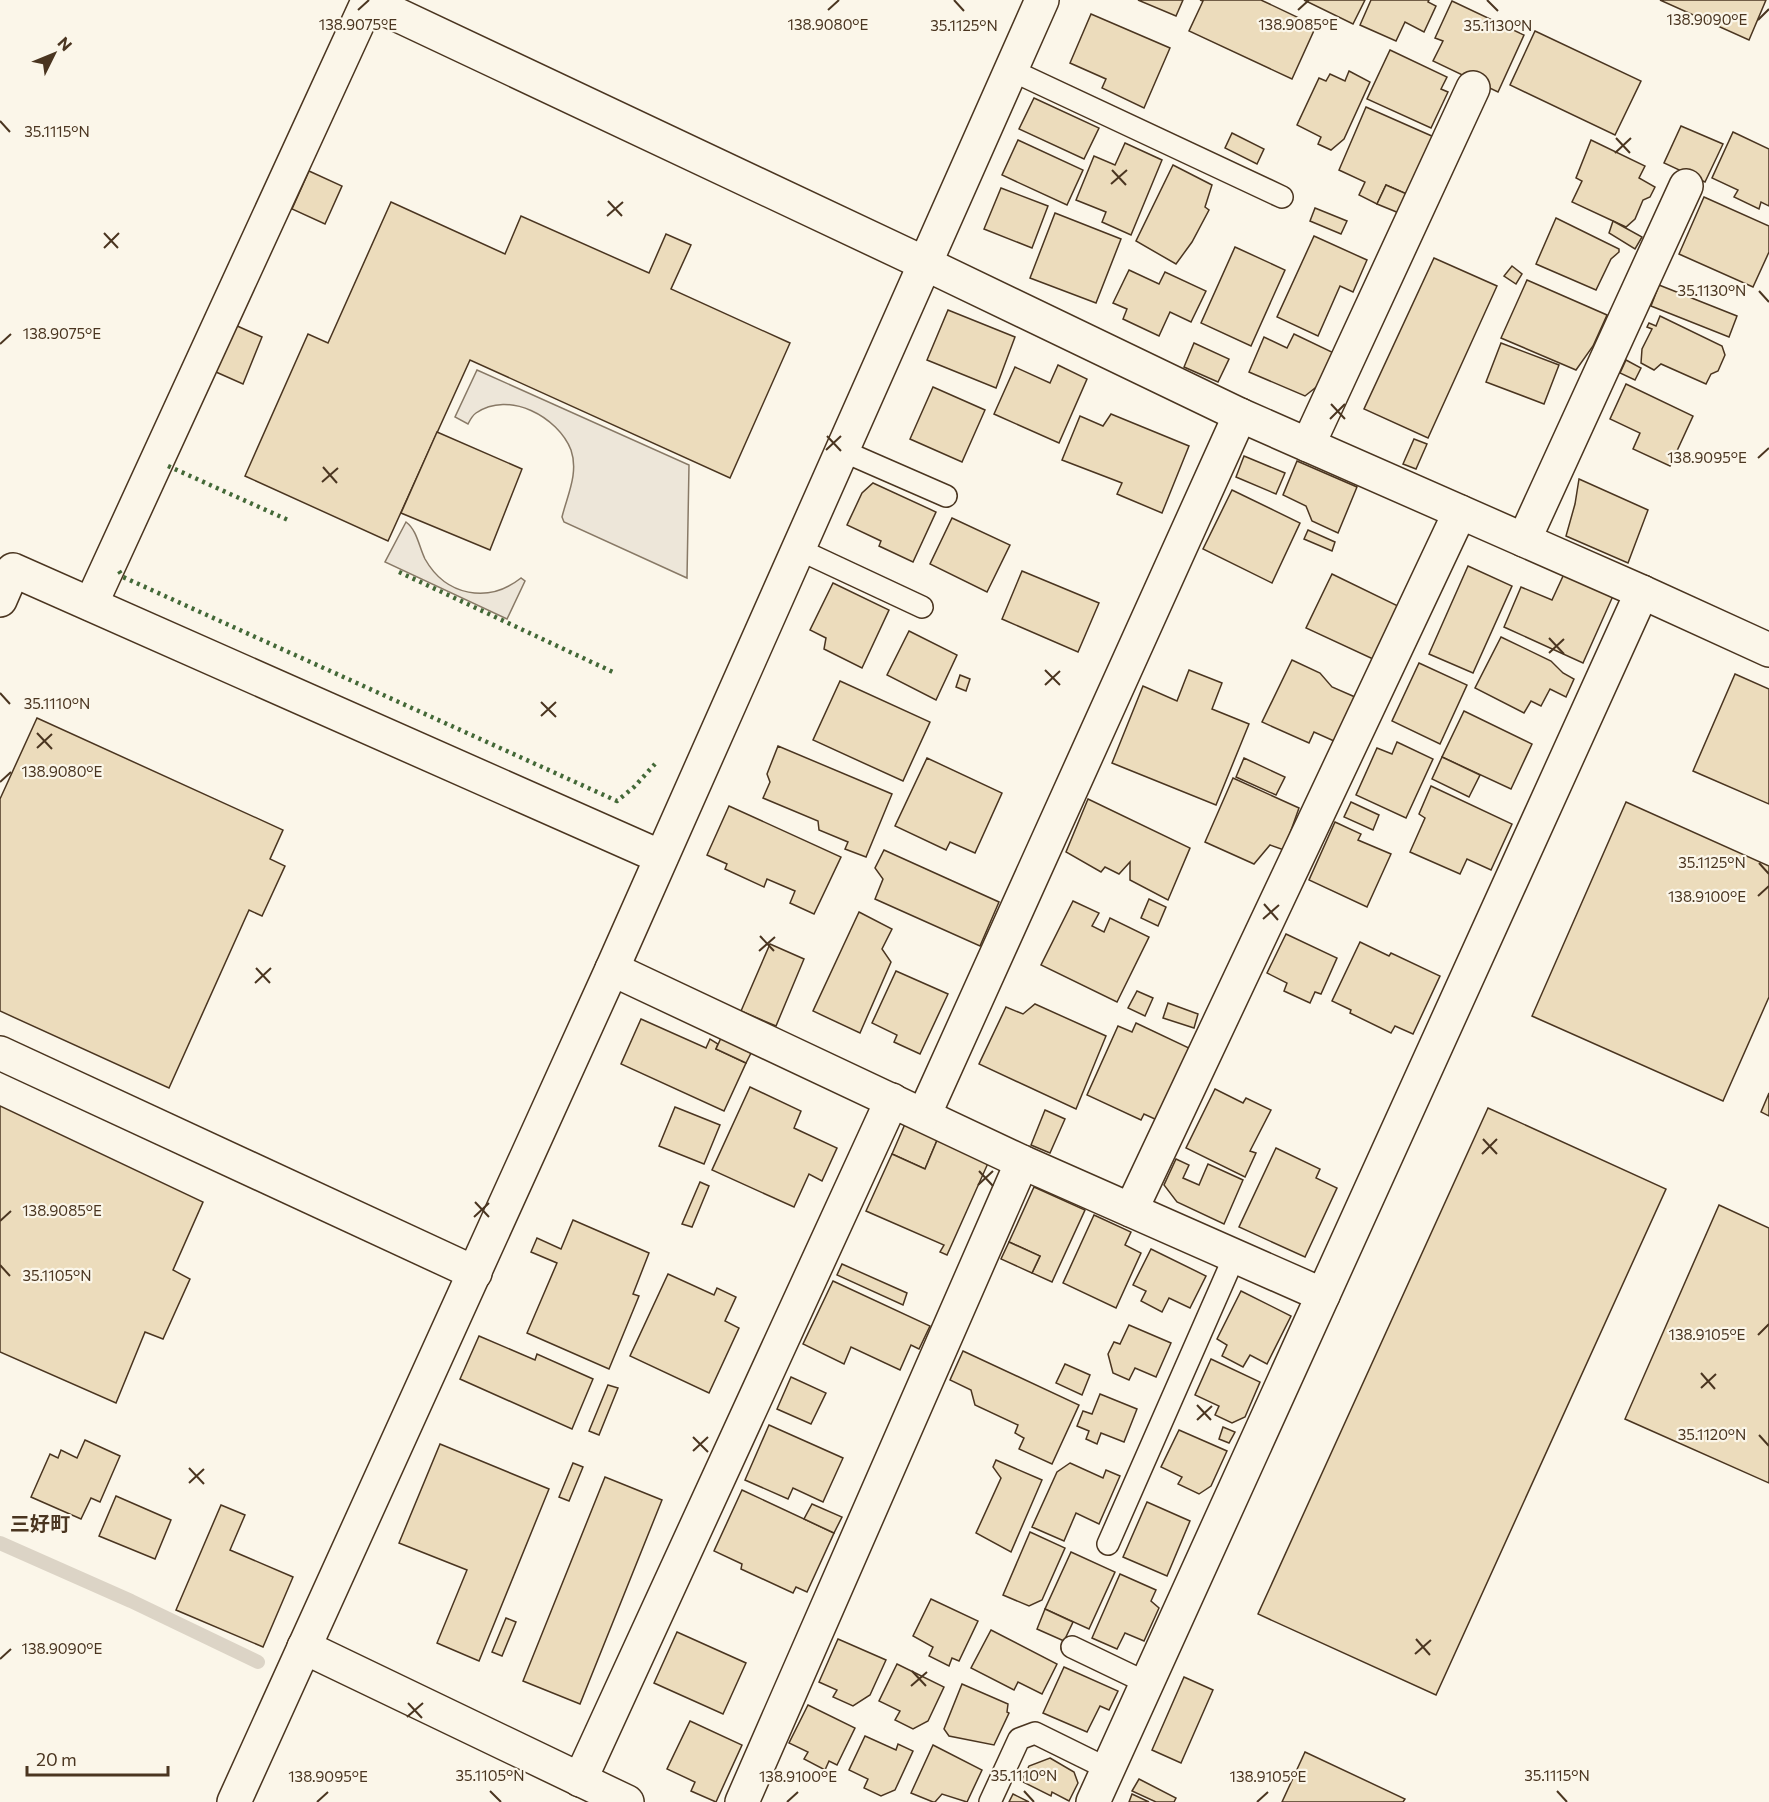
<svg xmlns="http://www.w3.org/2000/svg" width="1769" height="1802" viewBox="0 0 1769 1802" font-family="Commissioner,'Noto Sans JP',sans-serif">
<rect width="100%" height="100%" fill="#fbf6e9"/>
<g fill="#ede6d9" stroke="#887966" stroke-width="1.5">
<path d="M477,370L689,465L687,578L564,522L562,517C567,496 579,473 571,450C558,417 509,390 476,413C473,415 470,420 468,424L455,417Z"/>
<path d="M406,522C417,530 419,547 425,559C446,596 488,604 521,578L525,581L507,619L385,562Z"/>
</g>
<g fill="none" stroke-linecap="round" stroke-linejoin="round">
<polyline stroke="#dcd4c6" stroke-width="14" points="0,1543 131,1601 258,1662"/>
</g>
<g fill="#ecdcbc" stroke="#4a3520" stroke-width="1.5">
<polygon points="1138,0 1183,0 1176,16"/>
<polygon points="1200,0 1261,0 1316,26 1292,79 1189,31 1203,1"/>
<polygon points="1304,0 1365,0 1353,24"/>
<polygon points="1371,0 1429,0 1428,2 1436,6 1424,32 1405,22 1396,41 1360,25"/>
<polygon points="1660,0 1766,0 1749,40"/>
<polygon points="1452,1 1524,35 1498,92 1433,61 1443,41 1435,38"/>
<polygon points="1091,14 1170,48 1144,108 1102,88 1106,79 1070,63"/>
<polygon points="1535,31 1641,81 1615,135 1510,85"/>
<polygon points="1390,50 1447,77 1441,89 1448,92 1431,128 1367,99"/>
<polygon points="1349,71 1370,82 1344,139 1331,150 1318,144 1321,137 1297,125 1319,78 1326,81 1330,74 1345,81"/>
<polygon points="1034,98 1099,128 1084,159 1019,129"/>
<polygon points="1366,107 1434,137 1409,195 1386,185 1377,204 1359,195 1365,182 1339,170"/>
<polygon points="1681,126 1723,144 1705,182 1664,163"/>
<polygon points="1733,132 1769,149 1769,206 1761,202 1759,209 1734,197 1738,190 1712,178"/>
<polygon points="1232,133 1264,149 1257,164 1225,148"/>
<polygon points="1018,140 1083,170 1067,205 1002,175"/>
<polygon points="1591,140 1645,166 1639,178 1655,187 1650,197 1643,200 1635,219 1626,227 1572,202 1582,181 1576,178"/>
<polygon points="1125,143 1162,160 1131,235 1102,222 1106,212 1076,200 1094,156 1115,165"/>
<polygon points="1173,165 1212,185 1205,207 1209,210 1192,242 1176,264 1136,241"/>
<polygon points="309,171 342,186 325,224 292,209"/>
<polygon points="1386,185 1409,195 1399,213 1377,204"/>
<polygon points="1001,188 1048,206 1032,248 984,229"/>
<polygon points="1704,197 1769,226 1769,252 1753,287 1679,254"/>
<polygon points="391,202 505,254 521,216 649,273 666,234 691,245 671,289 790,343 730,478 470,360 388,541 245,476 308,334 328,343"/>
<polygon points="1315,208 1347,221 1341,234 1310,221"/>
<polygon points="1055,213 1121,239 1096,303 1030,278"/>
<polygon points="1556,218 1619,249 1619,252 1611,259 1596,290 1536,264"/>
<polygon points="1613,221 1642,237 1635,249 1609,233"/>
<polygon points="1314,236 1367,260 1353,292 1340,286 1318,336 1277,317"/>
<polygon points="1235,247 1285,270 1251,346 1201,323"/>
<polygon points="1434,258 1497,286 1428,438 1364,409"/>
<polygon points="1512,266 1522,274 1516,284 1504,276"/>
<polygon points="1129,270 1159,284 1165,272 1206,291 1191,322 1170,312 1159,336 1123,319 1127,309 1113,303"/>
<polygon points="1527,280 1607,315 1593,346 1576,370 1501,338"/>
<polygon points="1659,285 1737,316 1729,337 1651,306"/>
<polygon points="948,310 1015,337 996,388 927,360"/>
<polygon points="1660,316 1722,346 1725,355 1718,371 1711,374 1706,384 1661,364 1654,370 1641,363 1642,349 1652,329 1647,327 1649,323 1656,326"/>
<polygon points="235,325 262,337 243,384 216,372"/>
<polygon points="1294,334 1336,354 1325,380 1305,396 1249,372 1264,337 1287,348"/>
<polygon points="1194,343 1229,359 1218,382 1184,367"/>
<polygon points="1501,343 1559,365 1544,404 1486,382"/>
<polygon points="1626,360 1641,368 1635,380 1620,373"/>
<polygon points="1058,365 1087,379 1059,443 994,414 1015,367 1050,383"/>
<polygon points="1626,384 1693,416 1670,466 1633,449 1640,433 1610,419"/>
<polygon points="933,387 985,410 962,462 910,439"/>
<polygon points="1111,414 1189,446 1162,513 1117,494 1122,483 1062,460 1080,416 1103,426"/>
<polygon points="437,432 522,469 490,550 401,513"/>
<polygon points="1414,439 1427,444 1416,469 1403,464"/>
<polygon points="1244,456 1285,473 1276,494 1236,477"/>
<polygon points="1297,461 1357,487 1338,533 1312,521 1306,506 1283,495"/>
<polygon points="1579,479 1648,510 1628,563 1566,536 1575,504"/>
<polygon points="873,483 936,512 913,562 879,546 881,541 847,525 862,493"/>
<polygon points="1232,490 1300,523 1272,583 1203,549"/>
<polygon points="952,518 1010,545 987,592 930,564"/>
<polygon points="1308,530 1335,542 1332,551 1304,539"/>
<polygon points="1468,566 1512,586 1473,673 1429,654"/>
<polygon points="1022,571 1099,603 1078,652 1002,619"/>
<polygon points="1332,574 1398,606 1373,659 1306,628"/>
<polygon points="1564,574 1613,596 1583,663 1504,627 1521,587 1552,600"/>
<polygon points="833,583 889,610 862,668 824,649 826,638 810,630"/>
<polygon points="909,631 957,655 936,700 887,675"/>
<polygon points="1501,637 1551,661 1563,673 1574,679 1566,697 1550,689 1541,706 1531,701 1524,713 1475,688"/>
<polygon points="1292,660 1320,673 1332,687 1355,697 1334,741 1314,732 1309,743 1262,722"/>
<polygon points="1419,663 1467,685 1440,744 1392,721"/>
<polygon points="1189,670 1222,683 1212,709 1249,724 1216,805 1112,763 1143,686 1177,701"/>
<polygon points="1735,674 1769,689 1769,804 1693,771"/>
<polygon points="960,675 970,679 966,691 956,687"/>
<polygon points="840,681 930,722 903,781 813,740"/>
<polygon points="1464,711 1532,744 1511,789 1442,757"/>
<polygon points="37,718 283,830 270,859 285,866 262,916 249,910 169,1088 0,1011 0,799"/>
<polygon points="1397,742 1433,759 1406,818 1356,795 1377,748 1392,754"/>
<polygon points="778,746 892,794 866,857 845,849 848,842 819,830 818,821 763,798 770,782 767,774"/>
<polygon points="1442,757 1480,775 1469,797 1432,779"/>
<polygon points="927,758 1002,793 975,853 950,842 946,850 895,826"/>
<polygon points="1244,758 1285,777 1276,795 1236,777"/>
<polygon points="1233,778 1299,808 1284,850 1270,845 1254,864 1205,842"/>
<polygon points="1431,786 1512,824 1491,870 1467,859 1460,874 1410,852 1425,818 1419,814"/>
<polygon points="1088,799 1190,848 1168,900 1130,880 1130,862 1119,874 1105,867 1101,872 1066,852"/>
<polygon points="1351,802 1379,815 1373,830 1344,817"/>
<polygon points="1626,802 1769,866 1769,997 1723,1101 1532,1016"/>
<polygon points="729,806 841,857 814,914 790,903 795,891 767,879 764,887 725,869 727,864 707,855"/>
<polygon points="1335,822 1361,834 1358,840 1391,854 1367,907 1309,880"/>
<polygon points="884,850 999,902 980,946 875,899 883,879 875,868"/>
<polygon points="1149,899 1166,907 1158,926 1141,918"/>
<polygon points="1073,901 1099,913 1092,926 1104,932 1110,918 1149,937 1117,1002 1041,965"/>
<polygon points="859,912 892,929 882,949 891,962 860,1033 813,1011"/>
<polygon points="1286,934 1337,958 1321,994 1315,992 1310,1003 1284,991 1287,983 1267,973"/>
<polygon points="1360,942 1389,956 1391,953 1440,976 1413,1034 1395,1026 1391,1033 1350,1013 1351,1010 1332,1001"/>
<polygon points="770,944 804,959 776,1026 741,1011"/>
<polygon points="896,971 948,994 920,1054 894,1042 897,1035 872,1023"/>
<polygon points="1137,991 1153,998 1145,1016 1128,1008"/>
<polygon points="1168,1003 1198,1014 1194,1028 1163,1018"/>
<polygon points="1035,1004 1106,1036 1076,1109 979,1064 1006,1007 1023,1014"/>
<polygon points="641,1019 706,1048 710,1039 718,1044 716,1049 746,1063 724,1111 621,1064"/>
<polygon points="1136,1023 1189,1048 1157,1120 1144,1114 1141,1120 1087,1095 1118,1026 1132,1032"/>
<polygon points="721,1038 751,1053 746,1063 716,1049"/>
<polygon points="750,1087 801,1111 794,1128 837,1148 822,1181 809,1174 794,1207 712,1170"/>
<polygon points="1215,1089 1243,1103 1246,1098 1271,1110 1250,1151 1256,1153 1245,1177 1186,1148"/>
<polygon points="1769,1093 1769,1116 1761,1112"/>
<polygon points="0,1106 203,1202 173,1270 190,1279 163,1339 145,1332 116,1403 0,1352"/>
<polygon points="675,1107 720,1125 704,1164 659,1146"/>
<polygon points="1488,1108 1666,1189 1436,1695 1258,1614"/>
<polygon points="1045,1110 1065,1119 1050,1153 1031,1145"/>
<polygon points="905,1124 938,1138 925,1169 892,1154"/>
<polygon points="938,1138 989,1161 947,1255 940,1252 944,1245 866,1211 892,1154 925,1169"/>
<polygon points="1276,1148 1320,1169 1316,1178 1337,1188 1305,1257 1239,1227"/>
<polygon points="1176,1159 1189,1165 1183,1178 1199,1185 1208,1164 1243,1180 1224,1224 1177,1202 1164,1185"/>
<polygon points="700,1182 709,1186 692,1227 682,1224"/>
<polygon points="1034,1187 1085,1210 1052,1282 1032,1273 1040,1256 1009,1242"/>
<polygon points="1719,1205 1769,1228 1769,1483 1625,1419"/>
<polygon points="1094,1215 1131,1232 1125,1245 1141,1253 1116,1308 1063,1283"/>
<polygon points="573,1220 649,1253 633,1294 639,1296 609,1369 527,1333 557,1263 531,1252 537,1238 561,1249"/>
<polygon points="1009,1242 1040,1256 1032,1273 1001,1259"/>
<polygon points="1151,1249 1206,1276 1190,1308 1169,1298 1162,1312 1141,1301 1146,1291 1133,1285"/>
<polygon points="842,1264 907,1293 903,1305 837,1275"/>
<polygon points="668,1274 714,1295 717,1288 736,1297 725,1321 739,1328 709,1393 630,1356"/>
<polygon points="833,1281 930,1326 919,1349 911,1345 900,1370 851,1347 844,1364 803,1344"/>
<polygon points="1241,1291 1291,1316 1267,1364 1250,1355 1243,1367 1222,1356 1227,1345 1217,1339"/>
<polygon points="1129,1325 1171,1343 1156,1377 1135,1368 1129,1380 1113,1373 1108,1354 1114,1342 1120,1344"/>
<polygon points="479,1336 535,1360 537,1354 593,1379 572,1429 460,1379"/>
<polygon points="963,1351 1079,1405 1052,1464 1019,1449 1024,1438 1015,1433 1018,1425 975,1405 971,1390 950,1380"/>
<polygon points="1211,1359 1260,1382 1245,1417 1232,1423 1215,1415 1219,1406 1195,1395"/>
<polygon points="1065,1364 1090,1375 1082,1395 1056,1383"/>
<polygon points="791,1377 826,1393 811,1424 777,1409"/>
<polygon points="608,1385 618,1388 599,1435 589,1431"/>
<polygon points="1100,1394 1137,1409 1124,1442 1101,1433 1097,1444 1086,1439 1089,1431 1077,1426 1083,1411 1092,1414"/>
<polygon points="769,1425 843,1458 823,1502 793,1488 788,1499 745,1480"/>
<polygon points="1223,1427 1235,1432 1229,1443 1219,1439"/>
<polygon points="1179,1430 1227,1451 1211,1486 1199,1494 1178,1484 1182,1477 1161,1467"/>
<polygon points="85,1440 120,1456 100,1502 91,1498 81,1519 31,1497 50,1454 58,1458 61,1450 77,1458"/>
<polygon points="440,1444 549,1489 479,1661 437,1643 467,1570 399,1543"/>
<polygon points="996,1460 1042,1480 1011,1552 976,1533 1001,1478 993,1467"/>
<polygon points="573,1463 583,1467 569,1501 559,1497"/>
<polygon points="1070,1463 1103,1478 1106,1470 1120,1476 1099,1524 1076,1513 1064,1541 1032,1527 1057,1472"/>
<polygon points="605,1477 662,1500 580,1704 523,1681"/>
<polygon points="742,1490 834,1533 807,1592 796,1587 793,1593 741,1569 742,1564 714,1551"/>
<polygon points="116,1496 171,1520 155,1559 99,1536"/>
<polygon points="1147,1502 1190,1521 1167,1576 1123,1557"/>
<polygon points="812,1504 842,1517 834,1533 804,1519"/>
<polygon points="221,1505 245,1515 230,1550 293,1577 263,1647 176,1610"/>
<polygon points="1030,1532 1065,1548 1042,1600 1029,1606 1003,1595"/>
<polygon points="1071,1552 1115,1572 1089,1629 1045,1609"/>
<polygon points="1120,1574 1156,1590 1151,1601 1159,1608 1144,1641 1125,1633 1117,1649 1092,1638"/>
<polygon points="931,1599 978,1621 959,1661 952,1658 949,1666 929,1656 933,1647 913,1636"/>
<polygon points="1045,1609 1073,1622 1064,1641 1037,1629"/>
<polygon points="506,1618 516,1622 502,1656 492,1652"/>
<polygon points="991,1630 1057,1664 1042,1694 1018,1682 1014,1690 971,1668"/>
<polygon points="677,1632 746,1663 723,1714 654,1683"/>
<polygon points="838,1639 886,1660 870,1695 853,1706 833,1697 837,1690 819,1682"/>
<polygon points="897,1664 944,1687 928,1721 913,1729 895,1720 900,1711 879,1701"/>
<polygon points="1064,1667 1118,1691 1109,1710 1100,1706 1087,1732 1043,1713"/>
<polygon points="1184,1677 1213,1690 1181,1763 1152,1750"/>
<polygon points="962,1684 1008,1704 1007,1712 1009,1713 994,1745 949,1736 944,1729"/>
<polygon points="808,1705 855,1728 837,1765 829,1761 825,1770 804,1759 808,1752 789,1743"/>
<polygon points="690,1721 742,1745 716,1802 691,1791 695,1782 667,1769"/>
<polygon points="865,1736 896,1750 898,1744 913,1751 895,1790 881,1796 864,1788 868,1779 849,1770"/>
<polygon points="933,1745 982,1770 967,1802 942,1794 935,1802 933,1802 911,1793"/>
<polygon points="1305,1752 1405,1799 1403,1802 1282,1802"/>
<polygon points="1050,1758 1074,1772 1078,1783 1069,1801 1052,1792 1051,1796 1021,1781 1029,1766"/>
<polygon points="1139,1779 1176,1798 1174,1802 1156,1802 1132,1791"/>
<polygon points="1013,1794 1029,1802 1009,1802"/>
<polygon points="1132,1794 1149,1802 1129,1802"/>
</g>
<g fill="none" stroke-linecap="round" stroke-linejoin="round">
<g stroke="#4a3520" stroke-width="24">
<g id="service">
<polyline points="1011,70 1282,197"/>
<polyline points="843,451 946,496"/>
<polyline points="798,549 922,607"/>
<polyline points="1108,1544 1235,1255"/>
<polyline points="1072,1647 1147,1683"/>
<polyline points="990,1802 1019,1739 1035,1733 1108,1769"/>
</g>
</g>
<g stroke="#4a3520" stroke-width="36">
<g id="minor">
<polyline points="1308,445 1473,88"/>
<polyline points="1524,540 1686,186"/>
<polyline points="0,600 13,570 661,857"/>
<polyline points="91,604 368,1 926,264 1240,415 1642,592 1769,650"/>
<polyline points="612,969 1022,1162 1323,1295"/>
<polyline points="0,1053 475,1273"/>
<polyline points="924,1115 1240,415"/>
<polyline points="1131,1210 1460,512"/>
<polyline points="304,1647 627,1802"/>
<polyline points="580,1780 892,1100"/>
<polyline points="742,1802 1022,1162"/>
<polyline points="1093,1802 1642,592"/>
</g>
</g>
<g stroke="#4a3520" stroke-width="36">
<polyline id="tertiary" points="234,1802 612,969 1042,0"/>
</g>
<use href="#service" stroke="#fbf6e9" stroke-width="21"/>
<use href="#minor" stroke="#fbf6e9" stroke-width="33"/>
<use href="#tertiary" stroke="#fbf6e9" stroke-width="33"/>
<g stroke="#436837" stroke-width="4.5" stroke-dasharray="3 4.5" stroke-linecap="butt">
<polyline points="168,466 288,520"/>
<polyline points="119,571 123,577 617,801 634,787 655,764"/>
<polyline points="399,572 615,673"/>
</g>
</g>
<path fill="none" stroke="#4a3520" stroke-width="2" d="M954,0L964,11M1487,0L1498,11M358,10L369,0M828,10L839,0M1298,10L1309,0M1758,20L1769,9M0,121L10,132M1616,138L1630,153M1615,153L1631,138M1112,170L1126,185M1111,184L1127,170M608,201L622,216M607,216L623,202M104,233L118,248M104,248L119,233M1759,291L1769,302M0,344L11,334M1331,404L1345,419M1330,419L1345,404M827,436L841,451M826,450L841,436M1758,458L1769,448M323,467L337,483M322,482L338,468M1549,638L1564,654M1549,653L1564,639M1045,670L1060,685M1045,685L1060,671M0,693L10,704M541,702L556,717M541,716L556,702M37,733L52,749M37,748L52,734M0,782L11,772M1759,863L1769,874M1758,896L1769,886M1264,904L1278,920M1263,919L1279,905M760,936L774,951M759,951L775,937M256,968L270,983M255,983L271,968M1483,1139L1497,1154M1482,1154L1497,1139M979,1171L993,1186M978,1185L993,1171M475,1202L489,1217M474,1217L489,1203M0,1221L11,1211M0,1265L10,1276M1758,1335L1769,1324M1701,1373L1715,1389M1701,1388L1716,1374M1197,1405L1211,1420M1197,1420L1212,1406M1759,1435L1769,1446M693,1437L708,1452M693,1451L708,1437M189,1468L204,1484M189,1483L204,1469M1416,1639L1430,1655M1415,1654L1431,1640M0,1659L11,1649M912,1671L926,1686M911,1686L927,1672M408,1703L422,1718M407,1717L423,1703M490,1791L501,1802M1024,1791L1034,1802M1557,1791L1567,1802M317,1802L328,1792M787,1802L798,1792M1257,1802L1268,1792"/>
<g text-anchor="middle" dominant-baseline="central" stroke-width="4.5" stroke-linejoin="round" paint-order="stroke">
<g font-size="20" font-weight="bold" fill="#4a3520" stroke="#fbf6e9">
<text x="40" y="1523">三好町</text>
</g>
</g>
<g font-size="15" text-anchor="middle" fill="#4a3520" stroke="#fbf6e9" stroke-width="4.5" stroke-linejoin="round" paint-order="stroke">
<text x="1707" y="25">138.9090°E</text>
<text x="358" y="30">138.9075°E</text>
<text x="828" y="30">138.9080°E</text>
<text x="1298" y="30">138.9085°E</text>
<text x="964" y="31">35.1125°N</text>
<text x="1498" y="31">35.1130°N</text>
<text x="57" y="137">35.1115°N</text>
<text x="1712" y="296">35.1130°N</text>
<text x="62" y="339">138.9075°E</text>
<text x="1707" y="463">138.9095°E</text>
<text x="57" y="709">35.1110°N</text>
<text x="62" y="777">138.9080°E</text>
<text x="1712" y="868">35.1125°N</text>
<text x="1707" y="902">138.9100°E</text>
<text x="62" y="1216">138.9085°E</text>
<text x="57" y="1281">35.1105°N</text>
<text x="1707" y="1340">138.9105°E</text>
<text x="1712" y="1440">35.1120°N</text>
<text x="62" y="1654">138.9090°E</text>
<text x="490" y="1781">35.1105°N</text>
<text x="1024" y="1781">35.1110°N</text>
<text x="1557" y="1781">35.1115°N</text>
<text x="328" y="1782">138.9095°E</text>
<text x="798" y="1782">138.9100°E</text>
<text x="1268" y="1782">138.9105°E</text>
</g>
<g transform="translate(54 54) rotate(47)" stroke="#fbf6e9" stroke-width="4.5" paint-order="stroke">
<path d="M0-4.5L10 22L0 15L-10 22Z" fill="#4a3520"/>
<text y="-9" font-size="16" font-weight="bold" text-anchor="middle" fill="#4a3520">N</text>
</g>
<path d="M27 1766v9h141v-9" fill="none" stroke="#4a3520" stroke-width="3"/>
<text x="36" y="1766" font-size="18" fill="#4a3520" stroke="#fbf6e9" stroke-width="4.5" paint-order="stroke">20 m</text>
</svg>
